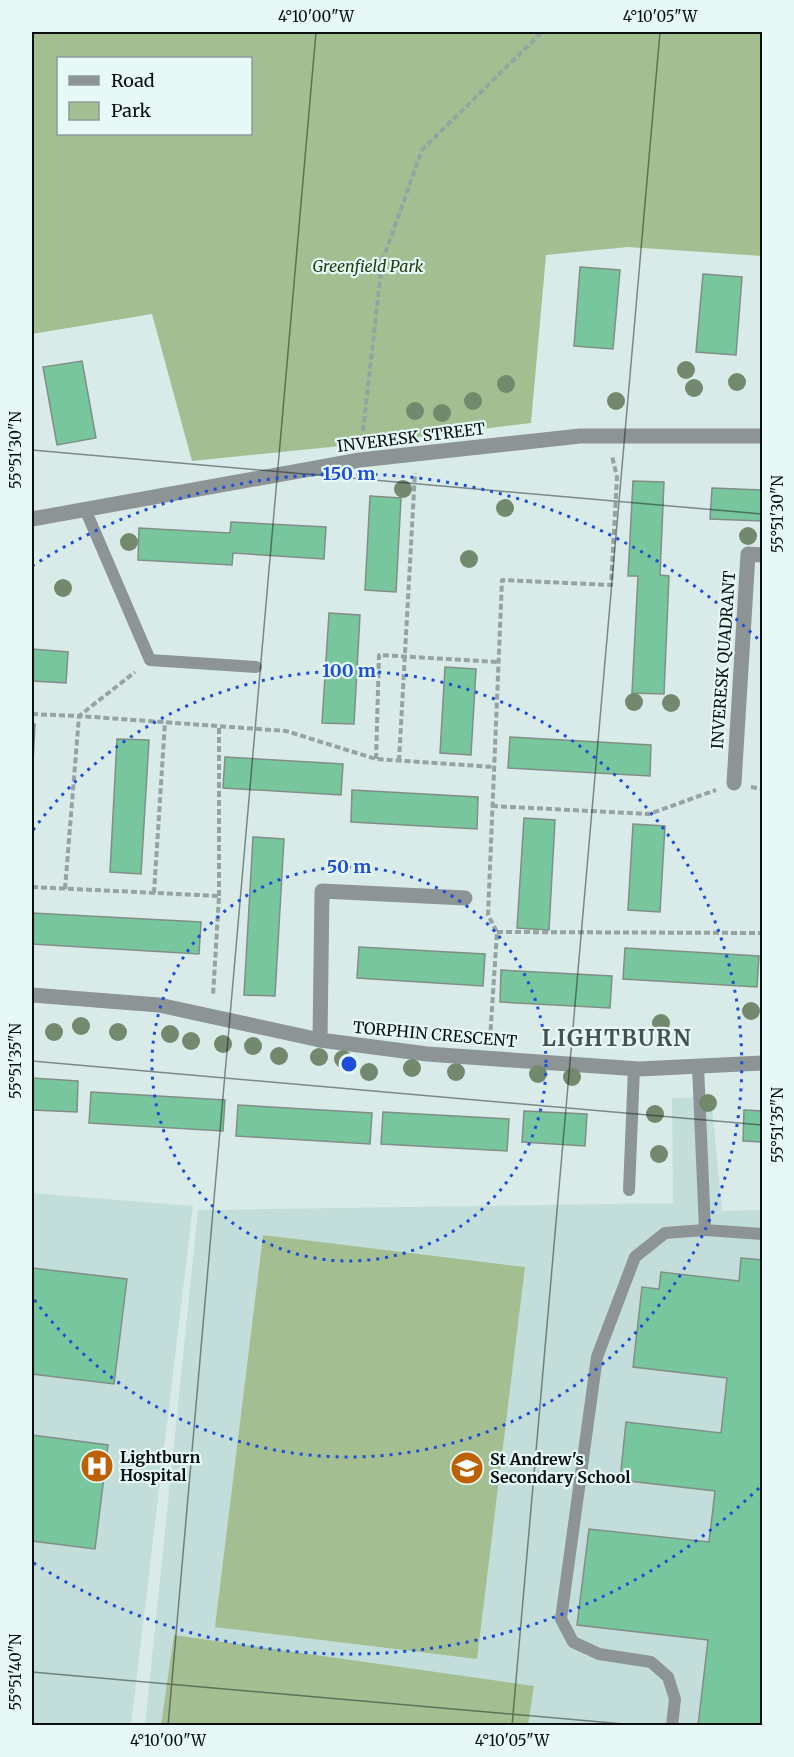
<svg xmlns="http://www.w3.org/2000/svg" width="794" height="1757" viewBox="0 0 794 1757" font-family="Merriweather,serif">
<rect width="100%" height="100%" fill="#d9ebe8"/>
<g fill="#c3deda">
<polygon points="711,1097 722,1211 762,1210 762,1725 145,1726 198,1210 673,1203 672,1098"/>
<polygon points="32,1193 193,1206 131,1725 32,1725"/>
</g>
<g fill="#a3bf91" fill-rule="evenodd">
<path d="M32,32H762V256L628,247L546,255L531,423L361,444L192,461L152,314L32,334ZM58,58H250V134H58Z"/>
<polygon points="263,1235 525,1267 477,1659 215,1627"/>
<polygon points="174,1635 534,1686 528,1725 161,1725"/>
</g>
<g fill="#78c69d" stroke="#808e86" stroke-width="1.5">
<polygon points="580,267 620,270 613,349 574,346"/>
<polygon points="703,274 742,277 736,355 696,352"/>
<polygon points="82,361 96,438 57,445 43,367"/>
<polygon points="633,481 664,482 660,575 669,576 664,694 632,693 638,576 628,576"/>
<polygon points="712,488 762,490 762,521 710,519"/>
<polygon points="370,496 401,498 396,592 365,590"/>
<polygon points="231,522 326,527 324,559 233,553 232,565 138,560 139,528 230,533"/>
<polygon points="329,613 360,615 354,724 322,723"/>
<polygon points="32,649 68,652 66,683 32,681"/>
<polygon points="445,667 476,669 471,755 440,753"/>
<polygon points="32,724 35,724 32,781"/>
<polygon points="510,737 651,745 650,776 508,768"/>
<polygon points="117,739 149,740 141,874 110,872"/>
<polygon points="225,757 343,764 341,795 223,788"/>
<polygon points="352,790 478,797 477,829 351,822"/>
<polygon points="524,818 555,820 549,930 517,928"/>
<polygon points="633,824 665,826 660,912 628,910"/>
<polygon points="253,837 284,839 275,996 244,995"/>
<polygon points="32,913 201,922 199,954 32,944"/>
<polygon points="359,947 485,954 483,986 357,978"/>
<polygon points="625,948 759,956 757,987 623,979"/>
<polygon points="501,970 612,976 610,1008 500,1002"/>
<polygon points="32,1078 78,1081 77,1112 32,1110"/>
<polygon points="91,1092 225,1100 223,1131 89,1123"/>
<polygon points="238,1105 372,1113 370,1144 236,1136"/>
<polygon points="744,1110 762,1111 762,1142 743,1141"/>
<polygon points="524,1111 587,1114 585,1146 522,1142"/>
<polygon points="383,1112 509,1119 507,1151 381,1144"/>
<polygon points="741,1258 762,1260 762,1726 698,1726 708,1640 577,1625 589,1529 709,1542 715,1491 620,1480 626,1422 721,1433 727,1378 633,1367 642,1287 659,1289 661,1272 739,1281"/>
<polygon points="32,1268 127,1279 114,1384 32,1374"/>
<polygon points="32,1435 108,1445 95,1549 32,1541"/>
</g>
<g fill="none" stroke-linecap="round" stroke-linejoin="round">
<g stroke="#95a3a1" stroke-width="4" stroke-dasharray="6 3" stroke-linecap="butt">
<polyline points="362,440 382,262 422,150 542,32"/>
<polyline points="32,714 79,716 135,672"/>
<polyline points="376,759 379,655 498,662"/>
<polyline points="399,761 415,473"/>
<polyline points="751,787 762,789"/>
<polyline points="492,806 649,814 716,790"/>
<polyline points="32,887 219,896 213,996"/>
<polyline points="65,889 79,716 286,731 376,759 494,767"/>
<polyline points="154,893 165,722"/>
<polyline points="219,896 219,726"/>
<polyline points="497,932 762,933"/>
<polyline points="490,1039 497,932 488,915 502,580 611,585 617,477 612,456"/>
</g>
<g stroke="#8c9495" stroke-width="12">
<polyline points="85,509 150,660 256,667"/>
<polyline points="698,1066 705,1230 762,1234"/>
<polyline points="629,1190 634,1068"/>
<polyline points="672,1726 675,1699 668,1677 651,1662 599,1654 573,1642 561,1619 597,1357 635,1257 665,1233 705,1230"/>
</g>
<g stroke="#8c9495" stroke-width="15">
<polyline points="32,519 360,460 580,436 762,436"/>
<polyline points="734,783 748,554 762,555"/>
<polyline points="32,995 159,1005 320,1040 427,1054 639,1069 762,1063"/>
<polyline points="320,1040 322,891 465,898"/>
</g>
</g>
<g fill="#73896d">
<circle cx="686" cy="370" r="9"/>
<circle cx="737" cy="382" r="9"/>
<circle cx="506" cy="384" r="9"/>
<circle cx="694" cy="388" r="9"/>
<circle cx="473" cy="401" r="9"/>
<circle cx="616" cy="401" r="9"/>
<circle cx="415" cy="411" r="9"/>
<circle cx="442" cy="413" r="9"/>
<circle cx="403" cy="489" r="9"/>
<circle cx="505" cy="508" r="9"/>
<circle cx="748" cy="536" r="9"/>
<circle cx="129" cy="542" r="9"/>
<circle cx="469" cy="559" r="9"/>
<circle cx="63" cy="588" r="9"/>
<circle cx="634" cy="702" r="9"/>
<circle cx="671" cy="703" r="9"/>
<circle cx="751" cy="1011" r="9"/>
<circle cx="661" cy="1023" r="9"/>
<circle cx="81" cy="1026" r="9"/>
<circle cx="54" cy="1032" r="9"/>
<circle cx="118" cy="1032" r="9"/>
<circle cx="170" cy="1034" r="9"/>
<circle cx="191" cy="1041" r="9"/>
<circle cx="223" cy="1044" r="9"/>
<circle cx="253" cy="1046" r="9"/>
<circle cx="279" cy="1056" r="9"/>
<circle cx="319" cy="1057" r="9"/>
<circle cx="343" cy="1059" r="9"/>
<circle cx="412" cy="1068" r="9"/>
<circle cx="369" cy="1072" r="9"/>
<circle cx="456" cy="1072" r="9"/>
<circle cx="538" cy="1074" r="9"/>
<circle cx="572" cy="1077" r="9"/>
<circle cx="708" cy="1103" r="9"/>
<circle cx="655" cy="1114" r="9"/>
<circle cx="659" cy="1154" r="9"/>
</g>
<path fill="none" stroke="#090f0e" stroke-width="1.5" stroke-opacity="0.45" d="M32,450L762,514M32,1061L762,1125M32,1672L646,1726M168,1726L316,32M512,1726L660,32"/>
<g fill="none" stroke="#1d4ed8" stroke-width="3" stroke-dasharray="3 6">
<circle cx="349" cy="1064" r="197"/>
<path d="M33 830A393 393 0 1 1 33 1298"/>
<path d="M759 1488A590 590 0 0 1 32 1562M32 566A590 590 0 0 1 759 640"/>
</g>
<defs>
<g id="hospital-disc" transform="scale(1.725)"><circle r="9.5" fill="#bc6205" stroke="#e6f9f6"/><path d="M-5-5h3v3.5h4V-5h3V5h-3V1.5h-4V5h-3Z" fill="#fff"/></g>
<g id="school-disc" transform="scale(1.725)"><circle r="9.5" fill="#bc6205" stroke="#e6f9f6"/><path d="M0-5L7-2L0 1L-7-2ZM-4 1L0 2.5L4 1V4Q0 6-4 4Z" fill="#fff"/></g>
</defs>
<g fill-rule="evenodd">
<use href="#hospital-disc" x="97" y="1466"/>
<use href="#school-disc" x="467" y="1468"/>
</g>
<g text-anchor="middle" dominant-baseline="central" stroke-width="4.5" stroke-linejoin="round" paint-order="stroke">
<g font-size="16" font-style="italic" fill="#1f3809" stroke="#e6f9f6">
<text x="368" y="266">Greenfield Park</text>
</g>
<g font-size="16" fill="#090f0e" stroke="#e6f9f6">
<text transform="translate(411 437) rotate(-7)">INVERESK STREET</text>
<text transform="translate(723 660) rotate(-86)">INVERESK QUADRANT</text>
<text transform="translate(435 1034) rotate(5)">TORPHIN CRESCENT</text>
</g>
<g font-size="16" font-weight="bold" fill="#090f0e" stroke="#e6f9f6" text-anchor="start">
<text x="120" y="1457">Lightburn<tspan x="120" dy="18">Hospital</tspan></text>
<text x="490" y="1459">St Andrew's<tspan x="490" dy="18">Secondary School</tspan></text>
</g>
<g font-size="22" font-weight="bold" letter-spacing="1.5" fill="#445351" stroke="#e6f9f6">
<text x="617" y="1038">LIGHTBURN</text>
</g>
</g>
<circle cx="349" cy="1064" r="9" fill="#1d4ed8" stroke="#e6f9f6" stroke-width="3"/>
<g font-size="18" text-anchor="middle" font-weight="bold" fill="#1d4ed8" stroke="#e6f9f6" stroke-width="4.5" stroke-linejoin="round" paint-order="stroke">
<text x="349" y="480">150 m</text>
<text x="349" y="677">100 m</text>
<text x="349" y="873">50 m</text>
</g>
<rect width="794" height="1757" fill="none" stroke="#e6f9f6" stroke-width="66"/>
<rect x="57" y="57" width="195" height="78" fill="#e6f9f6" stroke="#8e9b99" stroke-width="1.5"/>
<rect x="69" y="76" width="30" height="9" fill="#8c9495" stroke="#8e9b99" stroke-width="1.5"/>
<text x="111" y="87" font-size="18" fill="#090f0e">Road</text>
<rect x="69" y="102" width="30" height="18" fill="#a3bf91" stroke="#8e9b99" stroke-width="1.5"/>
<text x="111" y="117" font-size="18" fill="#090f0e">Park</text>
<rect x="33" y="33" width="728" height="1691" fill="none" stroke="#090f0e" stroke-width="2"/>
<g font-size="15" text-anchor="middle" fill="#090f0e">
<text x="316" y="22">4°10'00"W</text>
<text x="660" y="22">4°10'05"W</text>
<text transform="translate(16 450) rotate(-90)" y="5">55°51'30"N</text>
<text transform="translate(778 514) rotate(-90)" y="5">55°51'30"N</text>
<text transform="translate(16 1061) rotate(-90)" y="5">55°51'35"N</text>
<text transform="translate(778 1125) rotate(-90)" y="5">55°51'35"N</text>
<text transform="translate(16 1672) rotate(-90)" y="5">55°51'40"N</text>
<text x="168" y="1746">4°10'00"W</text>
<text x="512" y="1746">4°10'05"W</text>
</g>
</svg>
